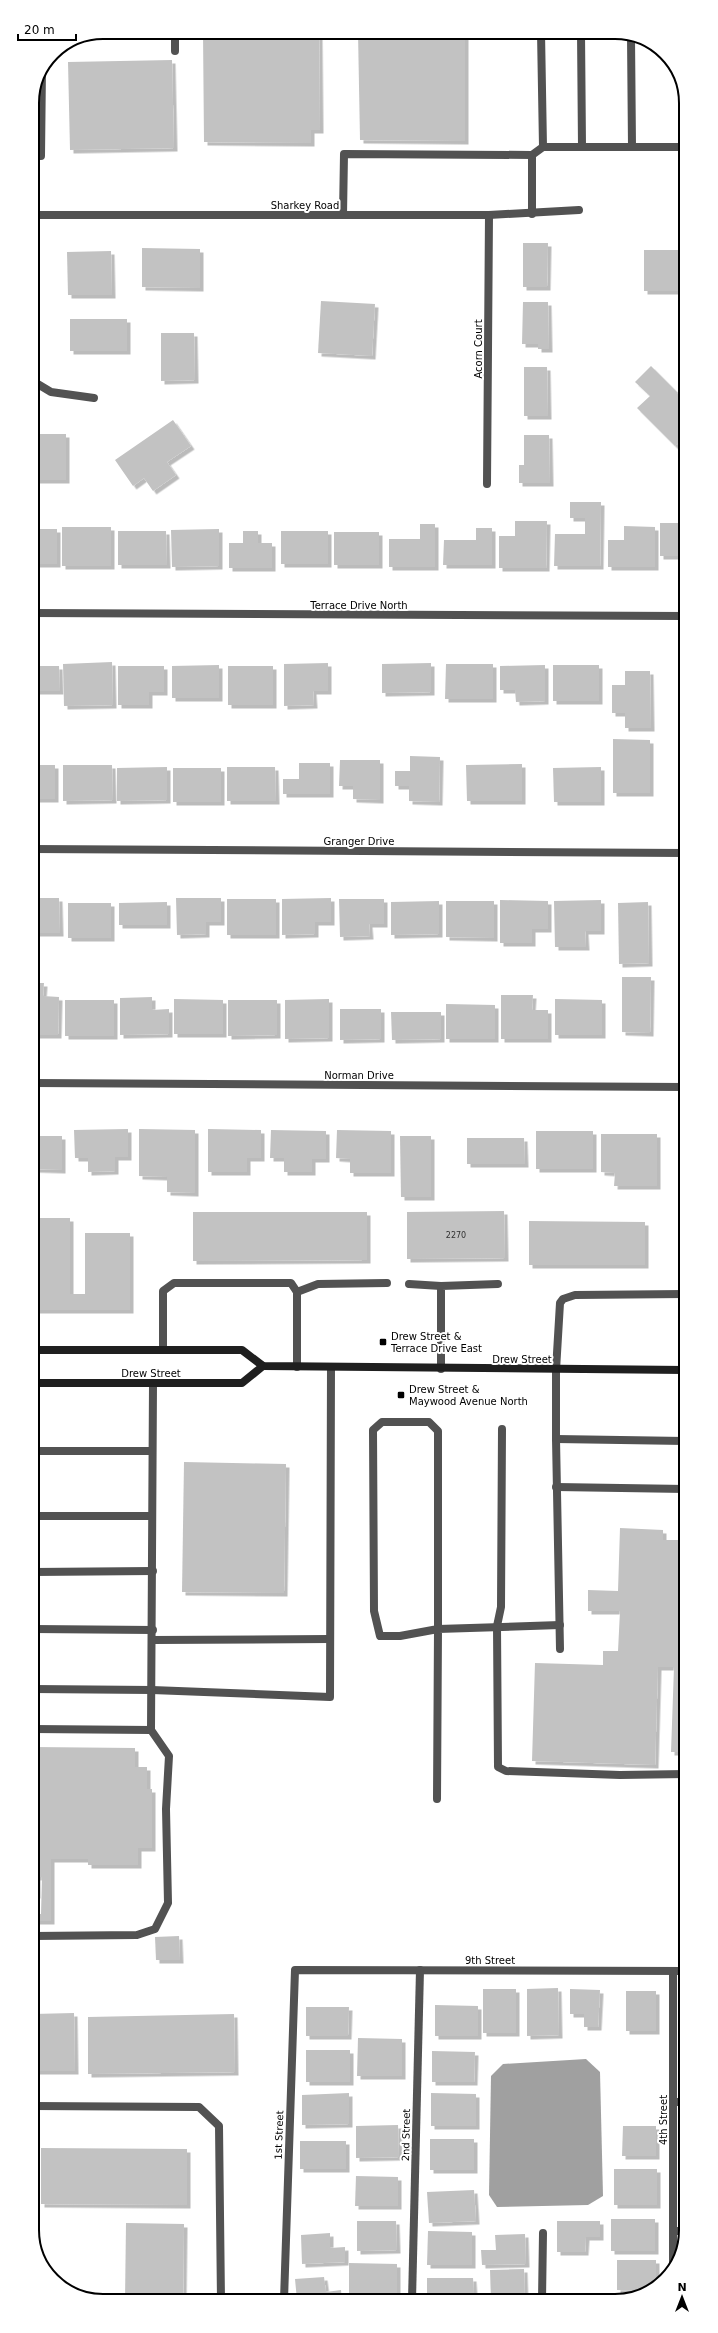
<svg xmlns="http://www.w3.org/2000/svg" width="718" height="2333" viewBox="0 0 718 2333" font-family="'DejaVu Sans',sans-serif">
<defs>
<filter id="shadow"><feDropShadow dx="3.5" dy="3.5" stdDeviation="0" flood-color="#0004"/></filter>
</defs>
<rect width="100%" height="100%" fill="#fff"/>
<polygon fill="#a0a0a0" points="586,2059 600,2072 603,2196 588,2205 497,2207 489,2195 491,2076 503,2064"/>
<g fill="#c2c2c2" filter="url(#shadow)">
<polygon points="203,32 319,32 320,130 311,130 311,143 204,142"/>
<polygon points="358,32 465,32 465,141 360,140"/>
<polygon points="172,60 174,148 70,150 68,62"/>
<polygon points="523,243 548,243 547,287 523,287"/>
<polygon points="142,248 200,249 200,288 142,287"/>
<rect x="644" y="250" width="41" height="41"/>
<polygon points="111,251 112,295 68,295 67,252"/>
<polygon points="321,301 375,304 372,356 318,353"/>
<polygon points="523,302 548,302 549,349 538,349 538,344 522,344"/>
<rect x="70" y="319" width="57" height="32"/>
<polygon points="161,333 194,333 195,380 161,381"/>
<polygon points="651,366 678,393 677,394 685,395 685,437 675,446 637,408 650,396 635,382"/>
<polygon points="524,367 547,367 548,416 524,416"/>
<polygon points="173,420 191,446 167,462 176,475 153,491 144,478 133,486 115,460"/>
<rect x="32" y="434" width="34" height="46"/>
<polygon points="524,435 549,435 550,483 519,483 519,465 524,465"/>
<polygon points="570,502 601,502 600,566 554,566 555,534 585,534 585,518 570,518"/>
<polygon points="515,521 547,521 546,568 499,568 499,536 515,536"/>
<rect x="660" y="523" width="25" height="33"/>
<polygon points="420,524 435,524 435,567 389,567 389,539 420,539"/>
<polygon points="624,526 655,527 655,567 608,567 608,540 624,540"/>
<rect x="62" y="527" width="49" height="39"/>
<polygon points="476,528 492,528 492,565 443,565 444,540 476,540"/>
<rect x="32" y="529" width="25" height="35"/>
<polygon points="219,529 219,566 172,567 171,530"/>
<polygon points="118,531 166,531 167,565 118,565"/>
<polygon points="243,531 258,531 258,543 272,543 272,568 229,568 229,543 243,543"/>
<rect x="281" y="531" width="47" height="33"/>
<rect x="334" y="532" width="45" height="33"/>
<polygon points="112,662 113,705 64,706 63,664"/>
<polygon points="328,663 328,691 313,691 314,705 284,706 284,664"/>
<polygon points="431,663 431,692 382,693 382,664"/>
<polygon points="446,664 493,664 493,699 445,699"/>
<polygon points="219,665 219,698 172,698 172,666"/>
<polygon points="545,665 545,701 516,702 515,690 500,690 500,666"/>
<rect x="553" y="665" width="46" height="36"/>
<polygon points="32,666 59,666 60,691 32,691"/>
<polygon points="118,666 164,666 164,692 149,692 149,705 118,705"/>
<rect x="228" y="666" width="45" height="39"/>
<polygon points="625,671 650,671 651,728 625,728 625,713 612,713 612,685 625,685"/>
<polygon points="613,739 650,740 650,793 613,793"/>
<polygon points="410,756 440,757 439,802 409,801 409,786 395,786 395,771 410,771"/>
<polygon points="340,760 380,760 380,800 353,799 353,786 339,786"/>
<polygon points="299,763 330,763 330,794 283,794 283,779 299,779"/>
<polygon points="522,764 522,801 467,801 466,765"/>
<rect x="32" y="765" width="23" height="34"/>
<polygon points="63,765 112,765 113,800 63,801"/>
<polygon points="167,767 167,800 117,801 117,768"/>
<polygon points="227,767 275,767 276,801 227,801"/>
<polygon points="601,767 601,802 554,802 553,768"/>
<rect x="173" y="768" width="48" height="34"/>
<polygon points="33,898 59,898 60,933 33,933"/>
<polygon points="176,898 221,898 221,922 206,922 206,934 177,935"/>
<polygon points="331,898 331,922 315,922 315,934 282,935 282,899"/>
<rect x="227" y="899" width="49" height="36"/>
<polygon points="339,899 384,899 384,924 369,924 370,936 340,937"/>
<polygon points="500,900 548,901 548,929 532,929 532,943 500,943"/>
<polygon points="601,900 601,931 585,931 586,947 555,947 554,901"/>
<polygon points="439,901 439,934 391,935 391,902"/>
<polygon points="446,901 494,901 494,938 446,937"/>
<polygon points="167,902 167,925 119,925 119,903"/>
<polygon points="648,902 649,963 619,964 618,903"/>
<rect x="68" y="903" width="43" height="35"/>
<polygon points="622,977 651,977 650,1033 622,1032"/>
<polygon points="33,983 44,983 43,996 59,997 58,1035 33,1035"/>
<polygon points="501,995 533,995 532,1010 548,1010 548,1039 501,1039"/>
<polygon points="152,997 152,1010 169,1009 169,1034 120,1035 120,998"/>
<polygon points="174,999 223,1000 223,1034 174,1034"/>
<polygon points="329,999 329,1038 285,1039 285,1000"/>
<polygon points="555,999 602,1000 602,1035 555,1035"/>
<rect x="65" y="1000" width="49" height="36"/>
<polygon points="228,1000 277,1000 277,1035 228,1036"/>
<polygon points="446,1004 495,1005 495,1039 446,1039"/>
<polygon points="340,1009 381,1009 381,1039 340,1040"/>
<polygon points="391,1012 441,1012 441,1039 392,1040"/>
<polygon points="128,1129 128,1157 115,1157 115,1171 88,1172 88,1158 75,1158 74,1130"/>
<polygon points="139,1129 195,1130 195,1193 167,1192 167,1177 139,1176"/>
<polygon points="208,1129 261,1130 261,1158 247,1158 247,1172 208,1172"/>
<polygon points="271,1130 326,1131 326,1159 312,1159 312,1172 284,1172 284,1158 270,1158"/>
<polygon points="337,1130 391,1131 391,1173 350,1173 350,1159 336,1158"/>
<rect x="536" y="1131" width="57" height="38"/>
<polygon points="601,1134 657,1134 657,1186 614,1186 615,1173 601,1172"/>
<polygon points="33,1136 62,1136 62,1170 33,1169"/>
<polygon points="400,1136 431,1136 431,1197 401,1197"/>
<polygon points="467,1138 524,1138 525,1164 467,1164"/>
<polygon points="504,1211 505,1258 407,1259 407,1212"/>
<polygon points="193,1212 367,1212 367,1260 193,1261"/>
<polygon points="33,1218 70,1218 70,1294 85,1294 85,1233 130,1233 130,1310 33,1310"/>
<polygon points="529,1221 645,1222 645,1265 529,1265"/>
<polygon points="184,1462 286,1464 284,1593 182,1592"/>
<polygon points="620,1528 663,1530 663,1540 686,1540 686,1752 671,1752 674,1667 658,1667 655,1765 532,1761 535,1663 603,1665 603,1651 618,1651 620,1611 588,1611 588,1590 618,1591"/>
<polygon points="33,1747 135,1748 135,1767 147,1767 147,1789 152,1789 152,1848 138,1848 138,1865 88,1865 88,1859 51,1859 51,1921 33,1921 33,1914 41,1914 42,1877 37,1877 37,1895 33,1895"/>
<polygon points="179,1936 180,1960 156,1960 155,1937"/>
<polygon points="558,1988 559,2035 527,2036 527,1989"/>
<rect x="483" y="1989" width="33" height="44"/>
<polygon points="570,1989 600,1990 598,2027 584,2027 584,2014 570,2014"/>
<rect x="626" y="1991" width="30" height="40"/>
<polygon points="435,2005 478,2006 478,2036 435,2036"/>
<polygon points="306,2007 349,2007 348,2036 306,2036"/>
<polygon points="74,2013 75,2071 33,2071 33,2014"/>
<polygon points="234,2014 235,2072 88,2074 88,2017"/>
<polygon points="358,2038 402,2039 402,2076 357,2076"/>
<rect x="306" y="2050" width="44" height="32"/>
<polygon points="432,2051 475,2052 474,2082 432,2082"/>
<polygon points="349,2093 349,2124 302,2125 302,2095"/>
<polygon points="431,2093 476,2094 476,2126 431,2126"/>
<polygon points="398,2125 399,2157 356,2158 356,2126"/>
<polygon points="623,2126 656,2126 656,2156 622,2156"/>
<rect x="430" y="2139" width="44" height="31"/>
<rect x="300" y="2141" width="46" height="28"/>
<polygon points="41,2148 187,2149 187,2205 41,2204"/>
<rect x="614" y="2169" width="43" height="36"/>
<polygon points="356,2176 398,2177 398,2206 355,2206"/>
<polygon points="474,2190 476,2221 429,2223 427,2192"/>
<rect x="611" y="2219" width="44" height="32"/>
<polygon points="357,2221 396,2221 397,2250 357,2251"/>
<polygon points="557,2221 600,2221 600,2237 586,2237 585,2252 557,2252"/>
<polygon points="126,2223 184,2224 183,2301 125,2301"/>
<polygon points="428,2231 472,2232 472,2265 427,2265"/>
<polygon points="330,2233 330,2248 345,2247 345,2262 302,2264 301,2235"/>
<polygon points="525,2234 526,2264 482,2265 481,2250 496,2250 495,2235"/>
<polygon points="617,2260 656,2260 656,2283 644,2291 617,2290"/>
<polygon points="349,2263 397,2264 397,2296 349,2296"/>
<polygon points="524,2269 525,2300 491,2300 490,2270"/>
<polygon points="324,2277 326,2292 341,2290 342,2300 297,2300 295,2279"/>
<polygon points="427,2278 473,2278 474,2293 458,2293 458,2300 427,2300"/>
</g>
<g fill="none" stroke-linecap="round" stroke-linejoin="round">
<g stroke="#525252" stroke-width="8">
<polyline points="175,32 175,51"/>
<polyline points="541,32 543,147"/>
<polyline points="581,32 582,147"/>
<polyline points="631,37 632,147"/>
<polyline points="32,156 41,156 42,68"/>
<polyline points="532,214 532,155 543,147 685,147"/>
<polyline points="343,215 344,154 532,155"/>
<polyline points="409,1284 441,1286"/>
<polyline points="297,1292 318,1284 387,1283"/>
<polyline points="163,1350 163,1291 174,1283 291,1283 297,1292 297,1367"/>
<polyline points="441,1369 441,1286 498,1284"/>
<polygon points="382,1422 429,1422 438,1431 438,1629 400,1636 380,1636 374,1611 373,1430"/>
<polyline points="502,1429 501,1607 497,1626 498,1767 506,1771 620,1775 686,1774"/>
<polyline points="556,1439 685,1441"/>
<polyline points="33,1451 152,1451"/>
<polyline points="556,1487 686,1489"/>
<polyline points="33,1516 152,1516"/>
<polyline points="33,1572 153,1571"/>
<polyline points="33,1629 153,1630"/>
<polyline points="152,1640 330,1639"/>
<polyline points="560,1649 556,1439 556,1370 560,1303 563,1299 575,1295 685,1294"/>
<polyline points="33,1689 152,1690 330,1697 331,1367"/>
<polyline points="33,1729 151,1730 153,1384"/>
<polyline points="437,1799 438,1629 560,1625"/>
<polyline points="33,1936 137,1935 155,1929 168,1903 166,1809 169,1756 151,1730"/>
<polyline points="33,2106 199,2107 219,2126 221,2301"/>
</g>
<g stroke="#525252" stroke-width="8">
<polyline points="32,215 489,215 579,210"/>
<polyline points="32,373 36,383 51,392 94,398"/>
<polyline points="487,484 489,215"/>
<polyline points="32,613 685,616"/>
<polyline points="32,849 685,853"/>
<polyline points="33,1083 685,1087"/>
<polyline points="674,2102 686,2102"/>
<polyline points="673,2231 686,2231"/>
<polyline points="673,2269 673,1971"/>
<polyline points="284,2300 295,1970 686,1971"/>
<polyline points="412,2300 420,1970"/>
<polyline points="542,2300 543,2233"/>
</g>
<g stroke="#1f1f1f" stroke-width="8">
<polyline points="33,1350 242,1350 263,1366 685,1370"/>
<polyline points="33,1383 242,1383 263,1366"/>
</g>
</g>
<g fill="#000" stroke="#fff" stroke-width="1.5">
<rect x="379" y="1338" width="8" height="8" rx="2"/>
<rect x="397" y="1391" width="8" height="8" rx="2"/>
</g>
<g text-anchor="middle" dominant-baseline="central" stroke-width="4" stroke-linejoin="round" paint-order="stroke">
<g font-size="8" fill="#303030">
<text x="456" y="1235">2270</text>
</g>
<g font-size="10" fill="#000" stroke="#fff">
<text x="305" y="205">Sharkey Road</text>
<text transform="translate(478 349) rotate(-90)">Acorn Court</text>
<text x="359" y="605">Terrace Drive North</text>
<text x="359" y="841">Granger Drive</text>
<text x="359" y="1075">Norman Drive</text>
<text x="522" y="1359">Drew Street</text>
<text x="151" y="1373">Drew Street</text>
<text x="490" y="1960">9th Street</text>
<text transform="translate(663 2120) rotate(-90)">4th Street</text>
<text transform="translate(279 2135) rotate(-88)">1st Street</text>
<text transform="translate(406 2135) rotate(-89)">2nd Street</text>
</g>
<g font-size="10" fill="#000" stroke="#fff" text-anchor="start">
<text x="391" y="1336">Drew Street &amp;<tspan x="391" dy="12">Terrace Drive East</tspan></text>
<text x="409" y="1389">Drew Street &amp;<tspan x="409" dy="12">Maywood Avenue North</tspan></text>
</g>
</g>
<path d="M0 0H718V2333H0ZM103 39H615A64 64 0 0 1 679 103V2230A64 64 0 0 1 615 2294H103A64 64 0 0 1 39 2230V103A64 64 0 0 1 103 39Z" fill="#fff" fill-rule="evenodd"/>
<path fill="none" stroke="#000" stroke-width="2" d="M103 39H615A64 64 0 0 1 679 103V2230A64 64 0 0 1 615 2294H103A64 64 0 0 1 39 2230V103A64 64 0 0 1 103 39Z"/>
<g transform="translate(682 2297)" stroke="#ffffff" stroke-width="3" paint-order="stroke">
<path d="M0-3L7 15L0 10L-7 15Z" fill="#000000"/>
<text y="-6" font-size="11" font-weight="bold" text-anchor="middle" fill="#000000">N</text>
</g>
<path d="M18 34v6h58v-6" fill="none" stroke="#000000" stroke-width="2"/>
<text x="24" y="34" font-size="12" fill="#000000" stroke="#ffffff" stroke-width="3" paint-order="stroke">20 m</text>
</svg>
